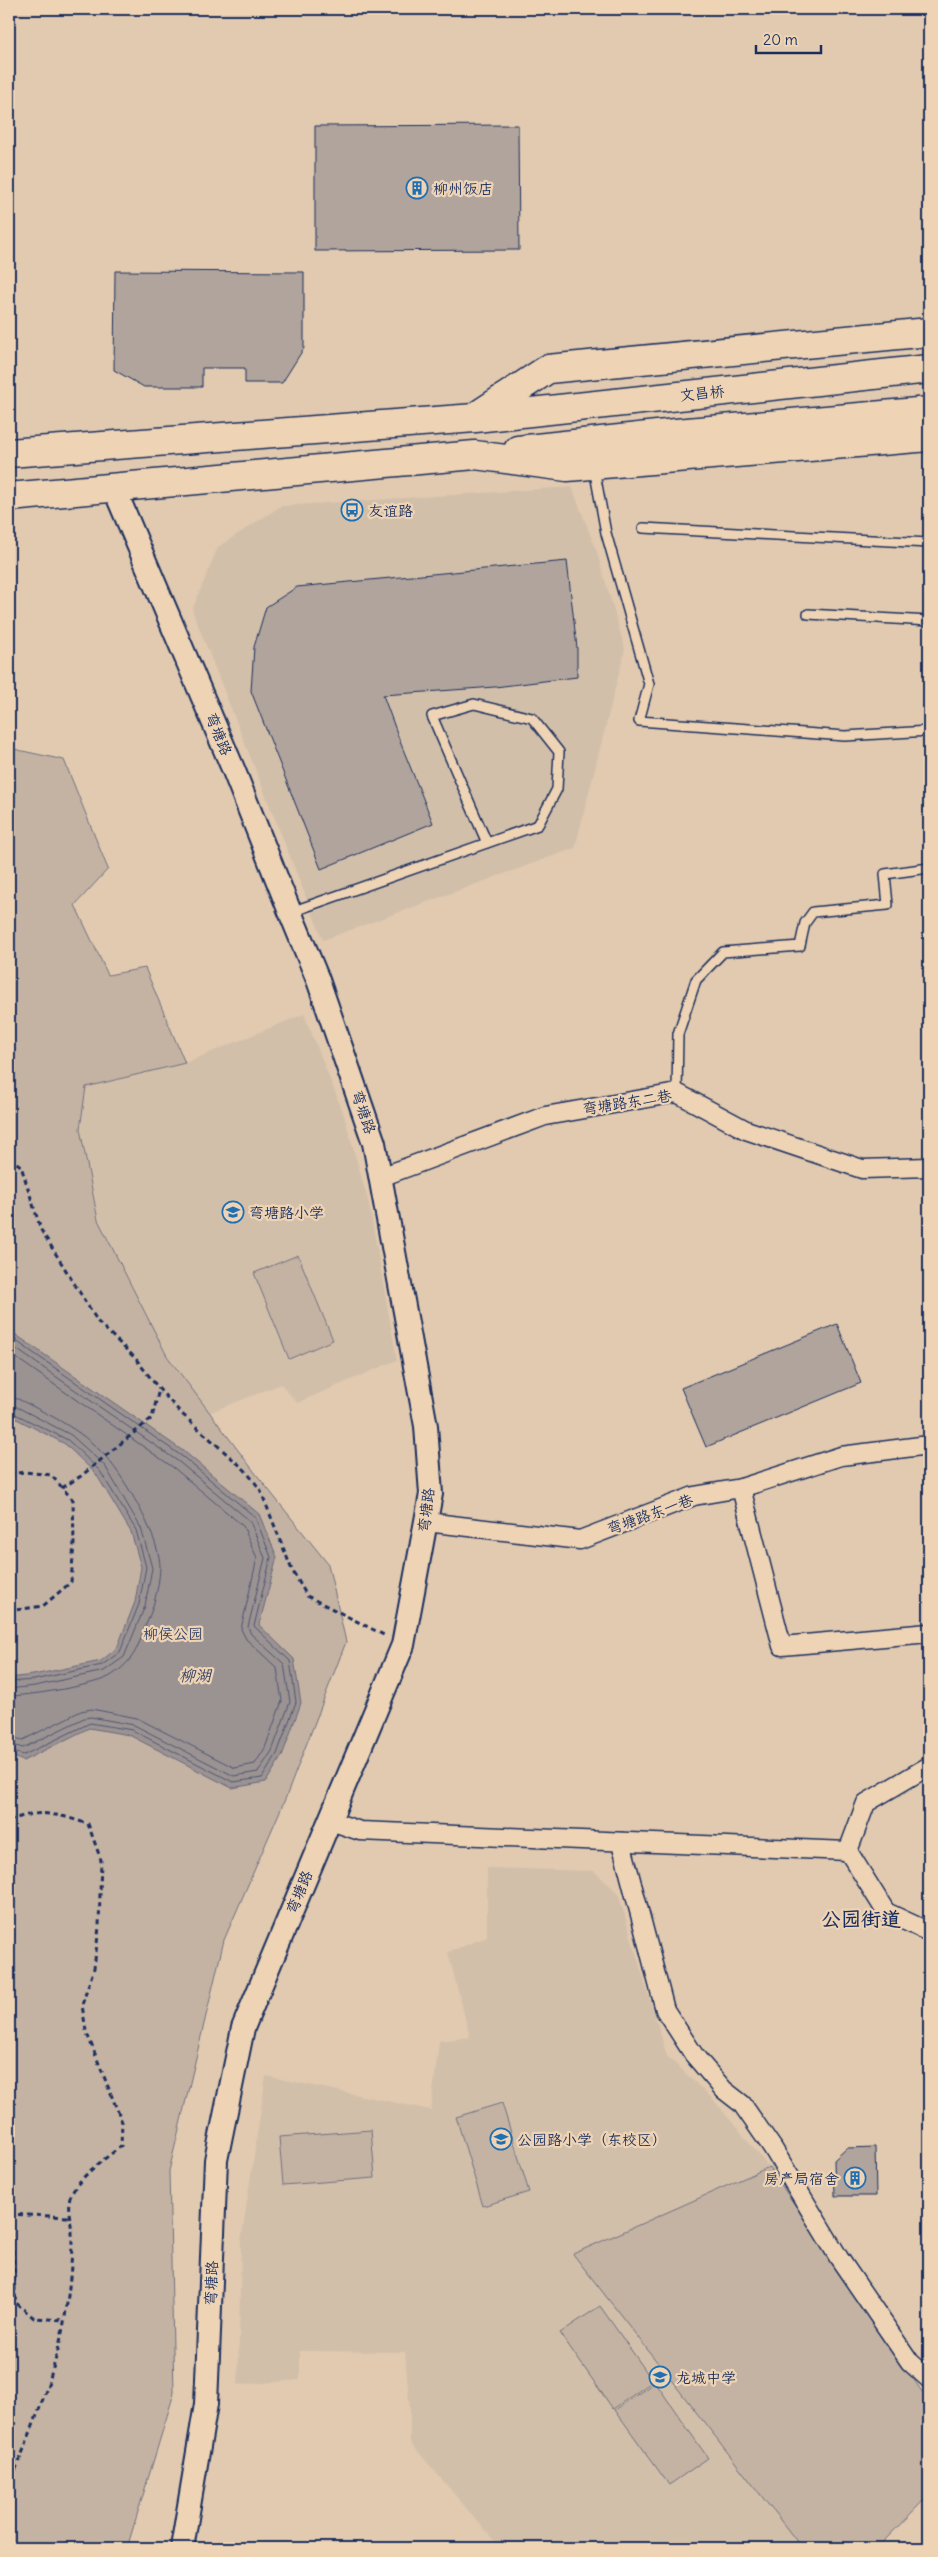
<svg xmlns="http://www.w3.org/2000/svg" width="938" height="2557" viewBox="0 0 938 2557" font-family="Delius,'LXGW WenKai TC',sans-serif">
<rect width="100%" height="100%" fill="#e1cab0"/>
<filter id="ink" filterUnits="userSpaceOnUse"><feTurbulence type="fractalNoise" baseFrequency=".02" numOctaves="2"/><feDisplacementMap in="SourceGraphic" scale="10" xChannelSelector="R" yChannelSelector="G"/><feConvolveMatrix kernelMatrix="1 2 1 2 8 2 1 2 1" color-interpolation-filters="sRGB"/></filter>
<g filter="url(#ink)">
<g fill="#d2bfaa">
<polygon points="572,487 597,552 625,649 575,848 323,940 192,610 218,547 281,506"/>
<polygon points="304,1014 343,1112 369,1204 397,1360 297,1403 281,1384 209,1413 167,1356 98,1220 80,1129 85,1086 185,1063"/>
<polygon points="487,1868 594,1871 618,1893 667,2056 713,2099 769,2167 929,2402 929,2495 877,2548 500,2548 410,2442 410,2412 405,2352 300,2351 300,2380 238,2385 241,2241 266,2076 431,2110 439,2041 470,2037 448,1952 487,1937"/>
</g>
<g fill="#c4b3a3" stroke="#707180">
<polygon points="9,748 64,760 108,869 75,905 108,975 145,968 185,1063 86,1087 80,1129 98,1220 167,1356 256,1474 328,1564 346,1642 286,1797 224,1940 169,2171 174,2393 127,2548 9,2548"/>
<polygon points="298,1255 333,1340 289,1359 254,1273"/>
<polygon points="502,2103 529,2192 483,2206 456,2117"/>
<polygon points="371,2130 375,2178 283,2185 279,2137"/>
<polygon points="769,2167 929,2402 929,2495 877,2548 802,2548 573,2254"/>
<polygon points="600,2306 653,2381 613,2409 560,2333"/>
<polygon points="655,2382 708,2458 669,2485 615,2410"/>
</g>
<polygon fill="#9b9292" stroke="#686a7d" points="9,1330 186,1453 259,1514 277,1557 259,1625 294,1659 301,1703 282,1756 266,1782 232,1788 129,1735 89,1728 23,1761 9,1755 9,1678 33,1675 101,1661 117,1648 135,1602 141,1567 131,1532 96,1474 65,1444 9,1415"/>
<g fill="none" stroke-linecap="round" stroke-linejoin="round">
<g stroke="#4e5773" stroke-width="1">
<polyline points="9,1336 183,1457 255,1517 271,1557 254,1626 290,1661 296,1702 277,1754 262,1778 233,1782 132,1730 90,1723 24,1755 9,1751"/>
<polyline points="9,1344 179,1462 250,1521 265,1558 248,1627 251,1634 284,1664 290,1702 272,1751 258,1772 234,1776 134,1725 91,1717 84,1718 23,1748 9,1744"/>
<polyline points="9,1353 174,1468 243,1526 257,1558 241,1629 246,1639 277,1668 282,1701 265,1748 255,1764 235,1768 137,1718 92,1709 81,1711 23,1740 9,1737"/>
<path d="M9,1398L18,1399C52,1416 87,1432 111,1463C128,1484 161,1541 160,1568C159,1588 153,1609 145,1627C137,1650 133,1661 112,1675C99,1685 27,1696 9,1696"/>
<polyline points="9,1405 15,1406 71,1435 105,1466 141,1528 152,1568 145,1606 124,1657 104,1671 35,1686 9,1689"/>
<polyline points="9,1411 68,1440 100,1471 136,1530 146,1567 139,1604 120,1652 102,1665 34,1680 9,1682"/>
</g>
</g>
<g fill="#b0a49c" stroke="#1b2f5e">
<polygon points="518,125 519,250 315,251 315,126"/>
<polygon points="115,271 304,272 304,348 282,383 245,383 245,368 202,368 202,387 144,387 114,370"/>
<polygon points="567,561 577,648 577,677 495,687 383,695 401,744 433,823 321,869 251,691 254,647 266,607 297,587"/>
<polygon points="837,1324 861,1383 706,1447 681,1388"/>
<polygon points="875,2147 876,2196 835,2196 834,2160 847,2148"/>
</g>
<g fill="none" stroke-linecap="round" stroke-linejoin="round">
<g stroke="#1b2f5e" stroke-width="12">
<g id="service">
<polyline points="594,468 606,533 649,684 639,721 845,736 929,731"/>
<polyline points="643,528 929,543"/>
<polyline points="808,614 929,621"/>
<polyline points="291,912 538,825 557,789 559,752 532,718 474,704 432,716 487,843"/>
<polyline points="677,1093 678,1034 696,980 723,952 800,946 805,923 813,912 888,905 885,874 929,868"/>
</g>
</g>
<g stroke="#1b2f5e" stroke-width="21">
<g id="minor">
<polyline points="381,1177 545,1116 677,1093 746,1130 862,1169 929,1167"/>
<polyline points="741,1488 782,1646 929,1633"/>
<polyline points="426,1522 580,1540 694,1496 741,1488 841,1456 929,1445"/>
<polyline points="328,1820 360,1831 848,1851"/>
<polyline points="621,1842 665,2010 694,2055 724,2090 742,2104 772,2147 839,2258 910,2362 929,2379"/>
<polyline points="848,1851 866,1803 929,1766"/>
<polyline points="848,1851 886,1912 929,1932"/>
</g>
</g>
<g stroke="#1b2f5e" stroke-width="26">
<polyline id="tertiary" points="114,488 234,771 290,912 318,980 374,1143 426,1426 431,1494 403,1645 243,2028 216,2160 206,2404 182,2548"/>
</g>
<g stroke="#1b2f5e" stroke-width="31">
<g id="primary">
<polyline points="478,415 548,369 929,332"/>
<polyline points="518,450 676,433 929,411"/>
<polyline points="9,453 475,418 929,369"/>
<polyline points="9,497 475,455 567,467 929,437"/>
</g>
</g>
<g stroke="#1b2f5e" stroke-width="3" stroke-dasharray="5 4" stroke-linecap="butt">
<polyline points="9,1158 21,1166 41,1230 98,1322 136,1359 159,1389 182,1414 245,1470 260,1489 292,1570 307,1596 384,1635"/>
<polyline points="9,1474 25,1472 51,1475 73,1500 74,1543 71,1582 43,1606 9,1611"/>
<polyline points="62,1488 81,1476 152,1418 159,1389"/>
<path d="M9,1821C39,1808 58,1814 88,1824L101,1860L99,1927L94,1968L82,2005L86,2031L122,2122L121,2146C104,2160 83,2173 72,2193C64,2207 73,2223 72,2238C72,2264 69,2291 65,2317C55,2376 31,2431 9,2486"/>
<polyline points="9,2214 68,2217"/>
<path d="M9,2223C15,2249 13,2276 16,2303L34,2318L64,2320"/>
</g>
<use href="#service" stroke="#eed4b5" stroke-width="9"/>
<use href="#minor" stroke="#eed4b5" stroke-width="18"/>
<use href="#tertiary" stroke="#eed4b5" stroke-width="22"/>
<use href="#primary" stroke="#eed4b5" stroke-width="28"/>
</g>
</g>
<defs>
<g id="building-ring" transform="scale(1.125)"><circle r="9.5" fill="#eed4b5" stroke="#1f6fb2" stroke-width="1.5"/><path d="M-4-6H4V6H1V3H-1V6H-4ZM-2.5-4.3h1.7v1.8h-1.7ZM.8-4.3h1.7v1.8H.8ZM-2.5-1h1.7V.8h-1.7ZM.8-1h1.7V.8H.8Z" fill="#1f6fb2"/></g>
<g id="bus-ring" transform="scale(1.125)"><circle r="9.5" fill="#eed4b5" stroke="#1f6fb2" stroke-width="1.5"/><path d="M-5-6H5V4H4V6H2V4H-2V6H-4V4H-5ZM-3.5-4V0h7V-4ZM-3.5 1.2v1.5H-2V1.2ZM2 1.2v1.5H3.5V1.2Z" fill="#1f6fb2"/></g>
<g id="school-ring" transform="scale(1.125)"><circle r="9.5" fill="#eed4b5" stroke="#1f6fb2" stroke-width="1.5"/><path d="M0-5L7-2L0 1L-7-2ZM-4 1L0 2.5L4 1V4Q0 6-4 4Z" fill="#1f6fb2"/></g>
</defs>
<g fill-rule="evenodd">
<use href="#building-ring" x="417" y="188"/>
<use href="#bus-ring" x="352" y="510"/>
<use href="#school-ring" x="233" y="1212"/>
<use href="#school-ring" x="501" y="2139"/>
<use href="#building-ring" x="855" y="2178"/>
<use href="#school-ring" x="660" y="2377"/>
</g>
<g text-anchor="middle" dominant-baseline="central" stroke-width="4.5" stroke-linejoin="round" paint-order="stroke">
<g font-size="15" fill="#1b2f5e" stroke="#eed4b5" text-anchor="start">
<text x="433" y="188">柳州饭店</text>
<text x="368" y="510">友谊路</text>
<text x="249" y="1212">弯塘路小学</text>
<text x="517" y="2139">公园路小学（东校区）</text>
<text x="839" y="2178" text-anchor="end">房产局宿舍</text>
<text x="676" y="2377">龙城中学</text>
</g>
<g font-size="15" fill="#1b2f5e" stroke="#eed4b5">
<text transform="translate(702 393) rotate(-6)">文昌桥</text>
<text transform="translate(219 734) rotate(67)">弯塘路</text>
<text transform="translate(627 1102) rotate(-9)">弯塘路东二巷</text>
<text transform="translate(364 1112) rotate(71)">弯塘路</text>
<text transform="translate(426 1510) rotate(-83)">弯塘路</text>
<text transform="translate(650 1514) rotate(-20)">弯塘路东一巷</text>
<text transform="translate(299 1892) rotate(-68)">弯塘路</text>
<text transform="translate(211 2283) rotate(-88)">弯塘路</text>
</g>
<g font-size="15" fill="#344368" stroke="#eed4b5">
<text x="173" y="1633">柳侯公园</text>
</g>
<g font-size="16" font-style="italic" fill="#354368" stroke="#eed4b5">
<text x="195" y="1675">柳湖</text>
</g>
<g font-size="20" font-weight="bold" fill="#1b2f5e" stroke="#eed4b5">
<text x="861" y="1918">公园街道</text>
</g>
</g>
<rect width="938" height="2557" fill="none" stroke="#eed4b5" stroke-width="30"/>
<rect x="15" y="15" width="908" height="2527" fill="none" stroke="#1b2f5e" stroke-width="2" filter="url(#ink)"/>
<path d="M756 45v8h65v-8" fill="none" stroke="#1b2f5e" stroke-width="2.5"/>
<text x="763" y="45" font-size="15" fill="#1b2f5e" stroke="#eed4b5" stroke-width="4" paint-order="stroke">20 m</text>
</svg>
